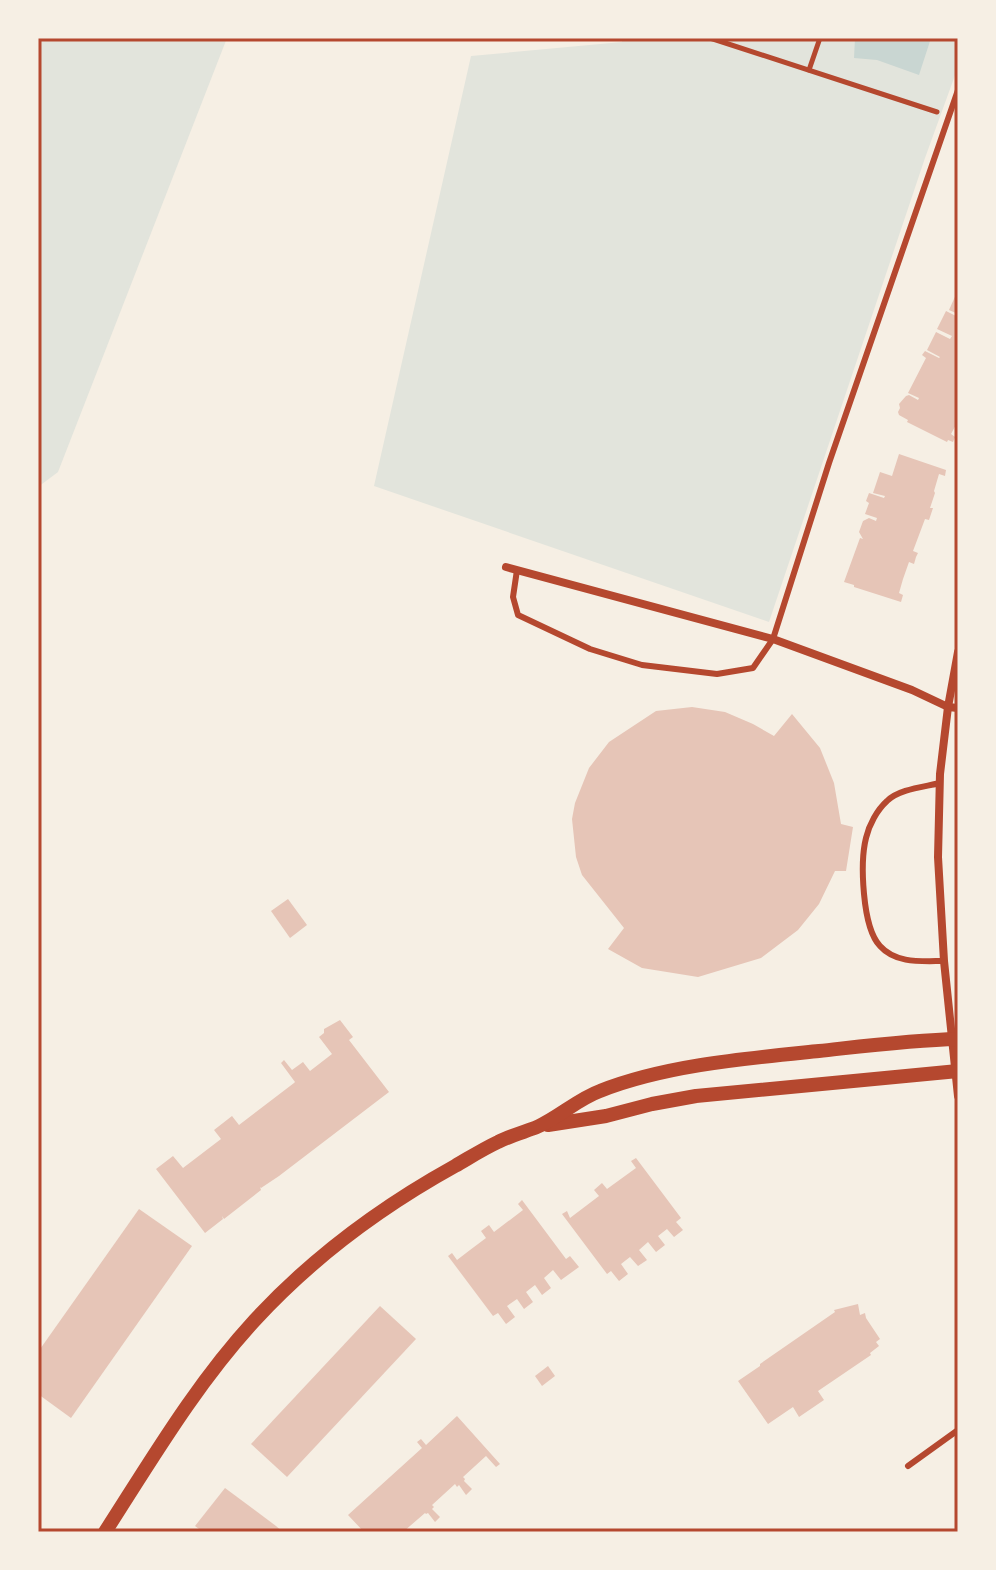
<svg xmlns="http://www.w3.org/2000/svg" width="996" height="1570" viewBox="0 0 996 1570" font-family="Poppins,sans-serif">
<rect width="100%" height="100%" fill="#f6efe4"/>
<g fill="#e2e4dc">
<polygon points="38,38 227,38 58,472 38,487"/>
<polygon points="623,38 958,38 958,67 925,158 769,622 374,486 471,56 622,42"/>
</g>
<polygon fill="#c9d6d2" points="855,38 931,38 919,75 877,60 854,58"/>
<g fill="#e6c5b7">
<polygon points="958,290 958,314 949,310"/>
<polygon points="946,311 958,317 958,421 951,434 955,437 953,442 948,440 947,442 907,422 908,420 899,415 898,412 900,408 899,404 906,396 909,395 918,400 919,398 908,393 926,358 922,355 925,351 939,358 940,357 927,350 936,332 950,339 952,336 937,329"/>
<polygon points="899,454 946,470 945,476 939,474 934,491 935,493 930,508 933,508 929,520 925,519 913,551 918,553 916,557 914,564 909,562 903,579 899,593 903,595 901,602 854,587 854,585 844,582 860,538 863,539 859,532 863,521 869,518 876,521 877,518 865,514 869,503 866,501 869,493 884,498 885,496 873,493 880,472 892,476"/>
<polygon points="692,707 725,712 753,724 774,736 792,714 820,748 834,783 841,824 853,827 846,871 835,871 819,904 798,930 761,958 698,977 642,968 608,949 624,928 582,875 576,857 572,819 575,803 589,768 609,742 656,711"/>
<polygon points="288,899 307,925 290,938 271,911"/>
<polygon points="340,1020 353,1037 349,1040 389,1092 279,1176 261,1188 260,1187 261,1190 224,1219 222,1216 223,1219 205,1233 156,1169 173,1156 183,1168 221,1139 214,1130 232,1116 239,1125 294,1083 295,1082 281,1063 284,1060 292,1070 303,1062 310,1071 332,1054 319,1037 324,1033 324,1029"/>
<polygon points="636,1158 681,1218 676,1222 683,1230 674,1237 667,1229 658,1236 665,1245 656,1252 648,1242 639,1250 647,1260 638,1266 630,1257 621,1264 628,1274 619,1281 611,1271 607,1274 562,1214 567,1211 570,1218 599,1196 594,1190 602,1183 607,1189 636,1168 631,1161"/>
<polygon points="522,1200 566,1259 570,1256 579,1267 561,1280 553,1270 544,1278 551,1288 542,1295 535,1285 526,1292 533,1302 524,1309 517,1299 507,1306 515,1317 506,1324 498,1313 493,1316 448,1256 452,1253 457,1260 470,1250 486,1238 481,1231 489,1225 494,1232 523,1210 518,1204"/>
<polygon points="139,1209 192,1246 71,1418 38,1394 38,1352"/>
<polygon points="858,1304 860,1315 865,1313 866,1318 880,1339 876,1342 879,1346 870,1353 871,1355 818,1391 824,1400 799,1417 793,1407 768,1424 738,1381 760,1366 760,1364 835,1312 834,1310"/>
<polygon points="380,1306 416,1339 287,1477 251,1444"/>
<polygon points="548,1366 555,1376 542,1386 535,1376"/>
<polygon points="457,1416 500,1464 496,1467 486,1456 463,1477 465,1479 464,1481 472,1489 466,1495 459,1485 457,1487 455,1484 432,1505 434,1507 432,1509 440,1517 435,1522 428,1513 426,1514 425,1513 403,1532 364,1532 348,1515 422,1448 417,1442 421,1439 426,1445"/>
<polygon points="225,1488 276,1526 283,1532 203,1532 195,1526"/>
</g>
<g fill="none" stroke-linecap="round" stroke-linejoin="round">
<g stroke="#b5482f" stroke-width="5">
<polyline points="710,38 937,112"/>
<polyline points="809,70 820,38"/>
</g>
<g stroke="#b5482f" stroke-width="6">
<polyline points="517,570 513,597 518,615 590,649 642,665 717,674 753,668 773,639 829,463 958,90"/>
<path d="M940,783C924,787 899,789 887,801C877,810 869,825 866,838C860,862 862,927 880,946C896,964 922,961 944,961"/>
<polyline points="908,1466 958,1430"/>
</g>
<g stroke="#b5482f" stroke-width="8">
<polyline points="506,567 773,639 912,690 948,707 958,708"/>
<polyline points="958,652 948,707 940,774 938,857 944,961 958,1096"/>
</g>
<g stroke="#b5482f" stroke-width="14">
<polyline points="548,1125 606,1116 652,1104 696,1096 958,1071"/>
<path d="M105,1532C152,1459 196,1384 255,1320C313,1257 381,1207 455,1166C469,1158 483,1149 498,1142C510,1136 524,1132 537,1127C559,1117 578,1099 600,1091C665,1065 750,1058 819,1051C865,1046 912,1040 958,1039"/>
</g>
</g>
<rect width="996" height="1570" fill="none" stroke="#f6efe4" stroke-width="80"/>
<rect x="40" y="40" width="916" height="1490" fill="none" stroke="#b5482f" stroke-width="3"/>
</svg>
